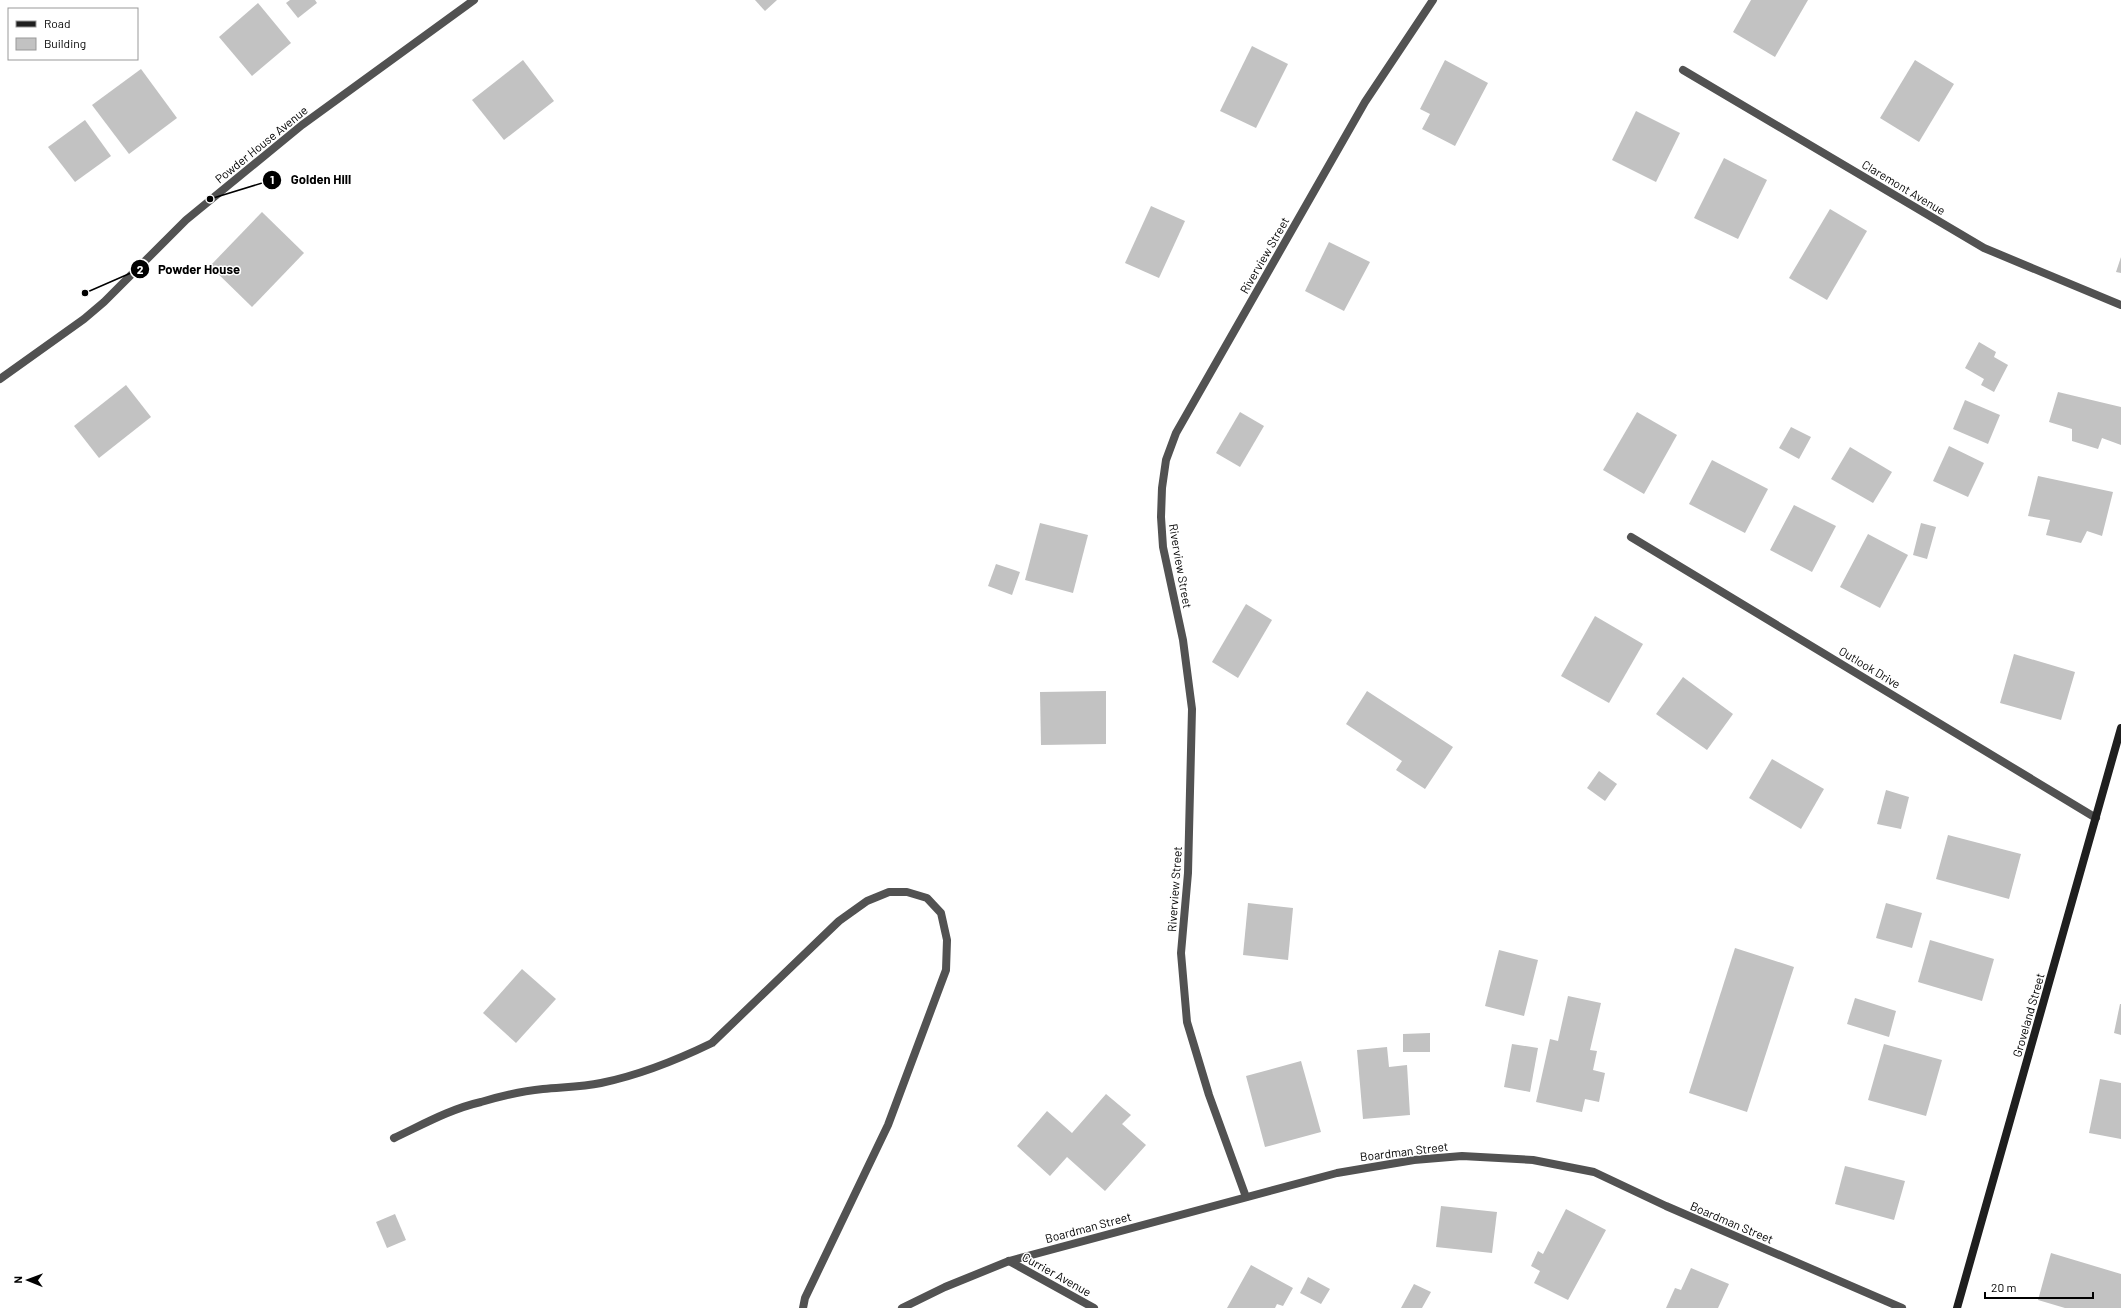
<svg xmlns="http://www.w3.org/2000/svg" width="2121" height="1308" viewBox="0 0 2121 1308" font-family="Barlow,sans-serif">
<rect width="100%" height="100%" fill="#fff"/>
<g fill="#c2c2c2">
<polygon points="290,0 315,0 317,3 298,18 286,3"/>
<polygon points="755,0 777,0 765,11"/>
<polygon points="1751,0 1808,0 1775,57 1733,32"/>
<polygon points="258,3 291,43 252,76 219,37"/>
<polygon points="1252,46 1288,64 1256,128 1220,111"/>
<polygon points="523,60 554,101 504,140 472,100"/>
<polygon points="1445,60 1488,83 1455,146 1422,129 1430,114 1420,109"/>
<polygon points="1915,60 1954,84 1919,142 1880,118"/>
<polygon points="141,69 177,118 129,154 92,105"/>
<polygon points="1636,111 1680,133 1656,182 1612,160"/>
<polygon points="85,120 111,156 75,182 48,147"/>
<polygon points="1724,158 1767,180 1738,239 1694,218"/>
<polygon points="1151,206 1185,221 1159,278 1125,263"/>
<polygon points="1830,209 1867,231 1827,300 1789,278"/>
<polygon points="262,212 304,253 252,307 210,266"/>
<polygon points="1329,242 1370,262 1344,311 1305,291"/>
<polygon points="2121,257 2121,273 2116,272"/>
<polygon points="1979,342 1996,352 1994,357 2008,365 1994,392 1981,385 1984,379 1965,368"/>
<polygon points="126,385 151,417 99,458 74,426"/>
<polygon points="2058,392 2121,407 2121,445 2102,438 2098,449 2072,441 2072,429 2049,422"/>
<polygon points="1965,400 2000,415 1988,444 1953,429"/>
<polygon points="1240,412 1264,426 1240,467 1216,453"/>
<polygon points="1637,412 1677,435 1644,494 1603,470"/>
<polygon points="1791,427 1811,437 1799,459 1779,448"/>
<polygon points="1949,446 1984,463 1968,497 1933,481"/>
<polygon points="1850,447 1892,472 1873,503 1831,479"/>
<polygon points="1712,460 1768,489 1745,533 1689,504"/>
<polygon points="2038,476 2113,492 2102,536 2087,531 2081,543 2046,535 2050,520 2028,516"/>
<polygon points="1794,505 1836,526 1812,572 1770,550"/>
<polygon points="1040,523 1088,535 1073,593 1025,580"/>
<polygon points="1921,523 1936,527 1927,559 1913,555"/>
<polygon points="1868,534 1908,555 1880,608 1840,587"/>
<polygon points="996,564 1020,572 1012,595 988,586"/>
<polygon points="1246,604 1272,620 1238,678 1212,662"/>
<polygon points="1595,616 1643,644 1609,703 1561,676"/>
<polygon points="2014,654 2075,672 2061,720 2000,703"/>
<polygon points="1683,677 1733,714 1707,750 1656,714"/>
<polygon points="1106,691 1106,744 1041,745 1040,692"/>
<polygon points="1367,691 1453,747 1425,789 1396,770 1402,761 1346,724"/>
<polygon points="1772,759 1824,789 1801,829 1749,798"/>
<polygon points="1599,771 1617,784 1605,801 1587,788"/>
<polygon points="1886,790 1909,797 1901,829 1877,824"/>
<polygon points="1948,835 2021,854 2009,899 1936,879"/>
<polygon points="1248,903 1293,908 1288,960 1243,955"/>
<polygon points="1886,903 1922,913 1912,948 1876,938"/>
<polygon points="1930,940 1994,959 1982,1001 1918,982"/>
<polygon points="1735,948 1794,967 1747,1112 1689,1093"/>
<polygon points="1499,950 1538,960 1524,1016 1485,1006"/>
<polygon points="522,969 556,999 516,1043 483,1013"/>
<polygon points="1568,996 1601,1003 1590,1050 1597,1051 1593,1070 1605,1073 1599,1102 1585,1099 1582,1112 1536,1102 1550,1039 1558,1041"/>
<polygon points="1855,998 1896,1011 1889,1037 1847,1024"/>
<polygon points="2120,1004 2121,1004 2121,1035 2114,1033"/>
<polygon points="1430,1033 1430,1052 1403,1052 1403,1034"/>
<polygon points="1512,1044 1538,1048 1530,1092 1504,1087"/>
<polygon points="1884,1044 1942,1060 1926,1116 1868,1100"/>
<polygon points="1387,1047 1389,1067 1407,1065 1410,1115 1363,1119 1357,1050"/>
<polygon points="1301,1061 1321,1132 1265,1147 1246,1076"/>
<polygon points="2100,1079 2121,1083 2121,1139 2089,1133"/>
<polygon points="1106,1094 1131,1115 1122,1124 1146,1145 1105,1191 1067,1157 1050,1176 1017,1146 1047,1111 1072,1133"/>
<polygon points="1845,1166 1905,1181 1894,1220 1835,1204"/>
<polygon points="1441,1206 1497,1212 1492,1253 1436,1247"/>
<polygon points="1566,1209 1606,1230 1568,1300 1534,1283 1540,1271 1531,1266 1538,1251 1543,1254"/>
<polygon points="395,1214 406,1240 387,1248 376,1222"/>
<polygon points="2051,1253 2121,1274 2121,1308 2065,1308 2038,1300"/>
<polygon points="1251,1265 1293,1288 1283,1306 1277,1304 1275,1308 1227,1308"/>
<polygon points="1691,1268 1729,1284 1718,1308 1666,1308 1675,1288 1681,1290"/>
<polygon points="1308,1277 1330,1289 1321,1304 1300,1293"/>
<polygon points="1414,1284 1431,1292 1422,1308 1401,1308"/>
</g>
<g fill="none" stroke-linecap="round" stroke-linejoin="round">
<path stroke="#525252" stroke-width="8" d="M394,1138C422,1125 450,1109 481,1102C501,1096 522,1091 543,1089C563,1087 582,1087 601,1083C640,1075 677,1060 712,1043L839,921L867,901L889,892H907L927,898L941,913L947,940L946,970L888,1125L805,1298L803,1308"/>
<g stroke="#525252" stroke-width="8">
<polyline points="1683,70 1984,248 2121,305"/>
<polyline points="0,379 84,319 104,302 186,220 302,125 474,0"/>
<polyline points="1631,537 2096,818"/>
<polyline points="1246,1197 1209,1095 1187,1022 1181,953 1188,873 1192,709 1183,640 1163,547 1161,517 1162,488 1166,460 1176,433 1365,102 1433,0"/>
<polyline points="1009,1261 1094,1308"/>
<polyline points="902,1308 945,1287 1009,1261 1337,1173 1414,1160 1462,1156 1533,1160 1594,1172 1666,1206 1902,1308"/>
</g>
<polyline stroke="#1f1f1f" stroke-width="8" points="1957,1308 2121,728"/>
</g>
<g text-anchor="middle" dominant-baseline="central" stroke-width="3" stroke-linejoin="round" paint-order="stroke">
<g font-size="12" fill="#000" stroke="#fff">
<text transform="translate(261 144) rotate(-39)">Powder House Avenue</text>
<text transform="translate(1904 187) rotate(31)">Claremont Avenue</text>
<text transform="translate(1264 255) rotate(-60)">Riverview Street</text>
<text transform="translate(1181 566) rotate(80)">Riverview Street</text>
<text transform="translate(1870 667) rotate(31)">Outlook Drive</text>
<text transform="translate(1174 889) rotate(-86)">Riverview Street</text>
<text transform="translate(2028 1015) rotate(-74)">Groveland Street</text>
<text transform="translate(1404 1151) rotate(-7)">Boardman Street</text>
<text transform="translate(1732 1222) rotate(23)">Boardman Street</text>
<text transform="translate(1088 1227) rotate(-15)">Boardman Street</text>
<text transform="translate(1057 1274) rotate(29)">Currier Avenue</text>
</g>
</g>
<path fill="none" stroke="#000" stroke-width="1.5" d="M210 199L272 180M85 293L140 269"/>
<g fill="#000" stroke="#fff" stroke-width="1.5">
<circle cx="210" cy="199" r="4"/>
<circle cx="85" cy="293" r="4"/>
<circle cx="272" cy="180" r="10"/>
<circle cx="140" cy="269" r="10"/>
</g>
<g font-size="12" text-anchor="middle" font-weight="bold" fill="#fff">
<text x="272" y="184">1</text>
<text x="140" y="274">2</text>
</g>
<g font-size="13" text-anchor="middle" font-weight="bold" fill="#000" stroke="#fff" stroke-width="3" stroke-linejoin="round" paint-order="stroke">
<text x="321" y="184">Golden Hill</text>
<text x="199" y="274">Powder House</text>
</g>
<rect x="8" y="8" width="130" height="52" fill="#ffffff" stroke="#999999"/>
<rect x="16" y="21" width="20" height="6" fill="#1f1f1f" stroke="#999999"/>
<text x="44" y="28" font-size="12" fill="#000000">Road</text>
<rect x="16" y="38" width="20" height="12" fill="#c2c2c2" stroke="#999999"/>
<text x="44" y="48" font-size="12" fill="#000000">Building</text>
<g transform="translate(28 1280) rotate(271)" stroke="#ffffff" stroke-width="3" paint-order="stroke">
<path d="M0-3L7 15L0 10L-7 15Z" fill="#000000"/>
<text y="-6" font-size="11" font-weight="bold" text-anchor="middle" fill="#000000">N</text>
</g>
<path d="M1985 1292v6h108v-6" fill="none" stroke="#000000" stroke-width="2"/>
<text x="1991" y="1292" font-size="12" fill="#000000" stroke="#ffffff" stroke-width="3" paint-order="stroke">20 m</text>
</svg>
